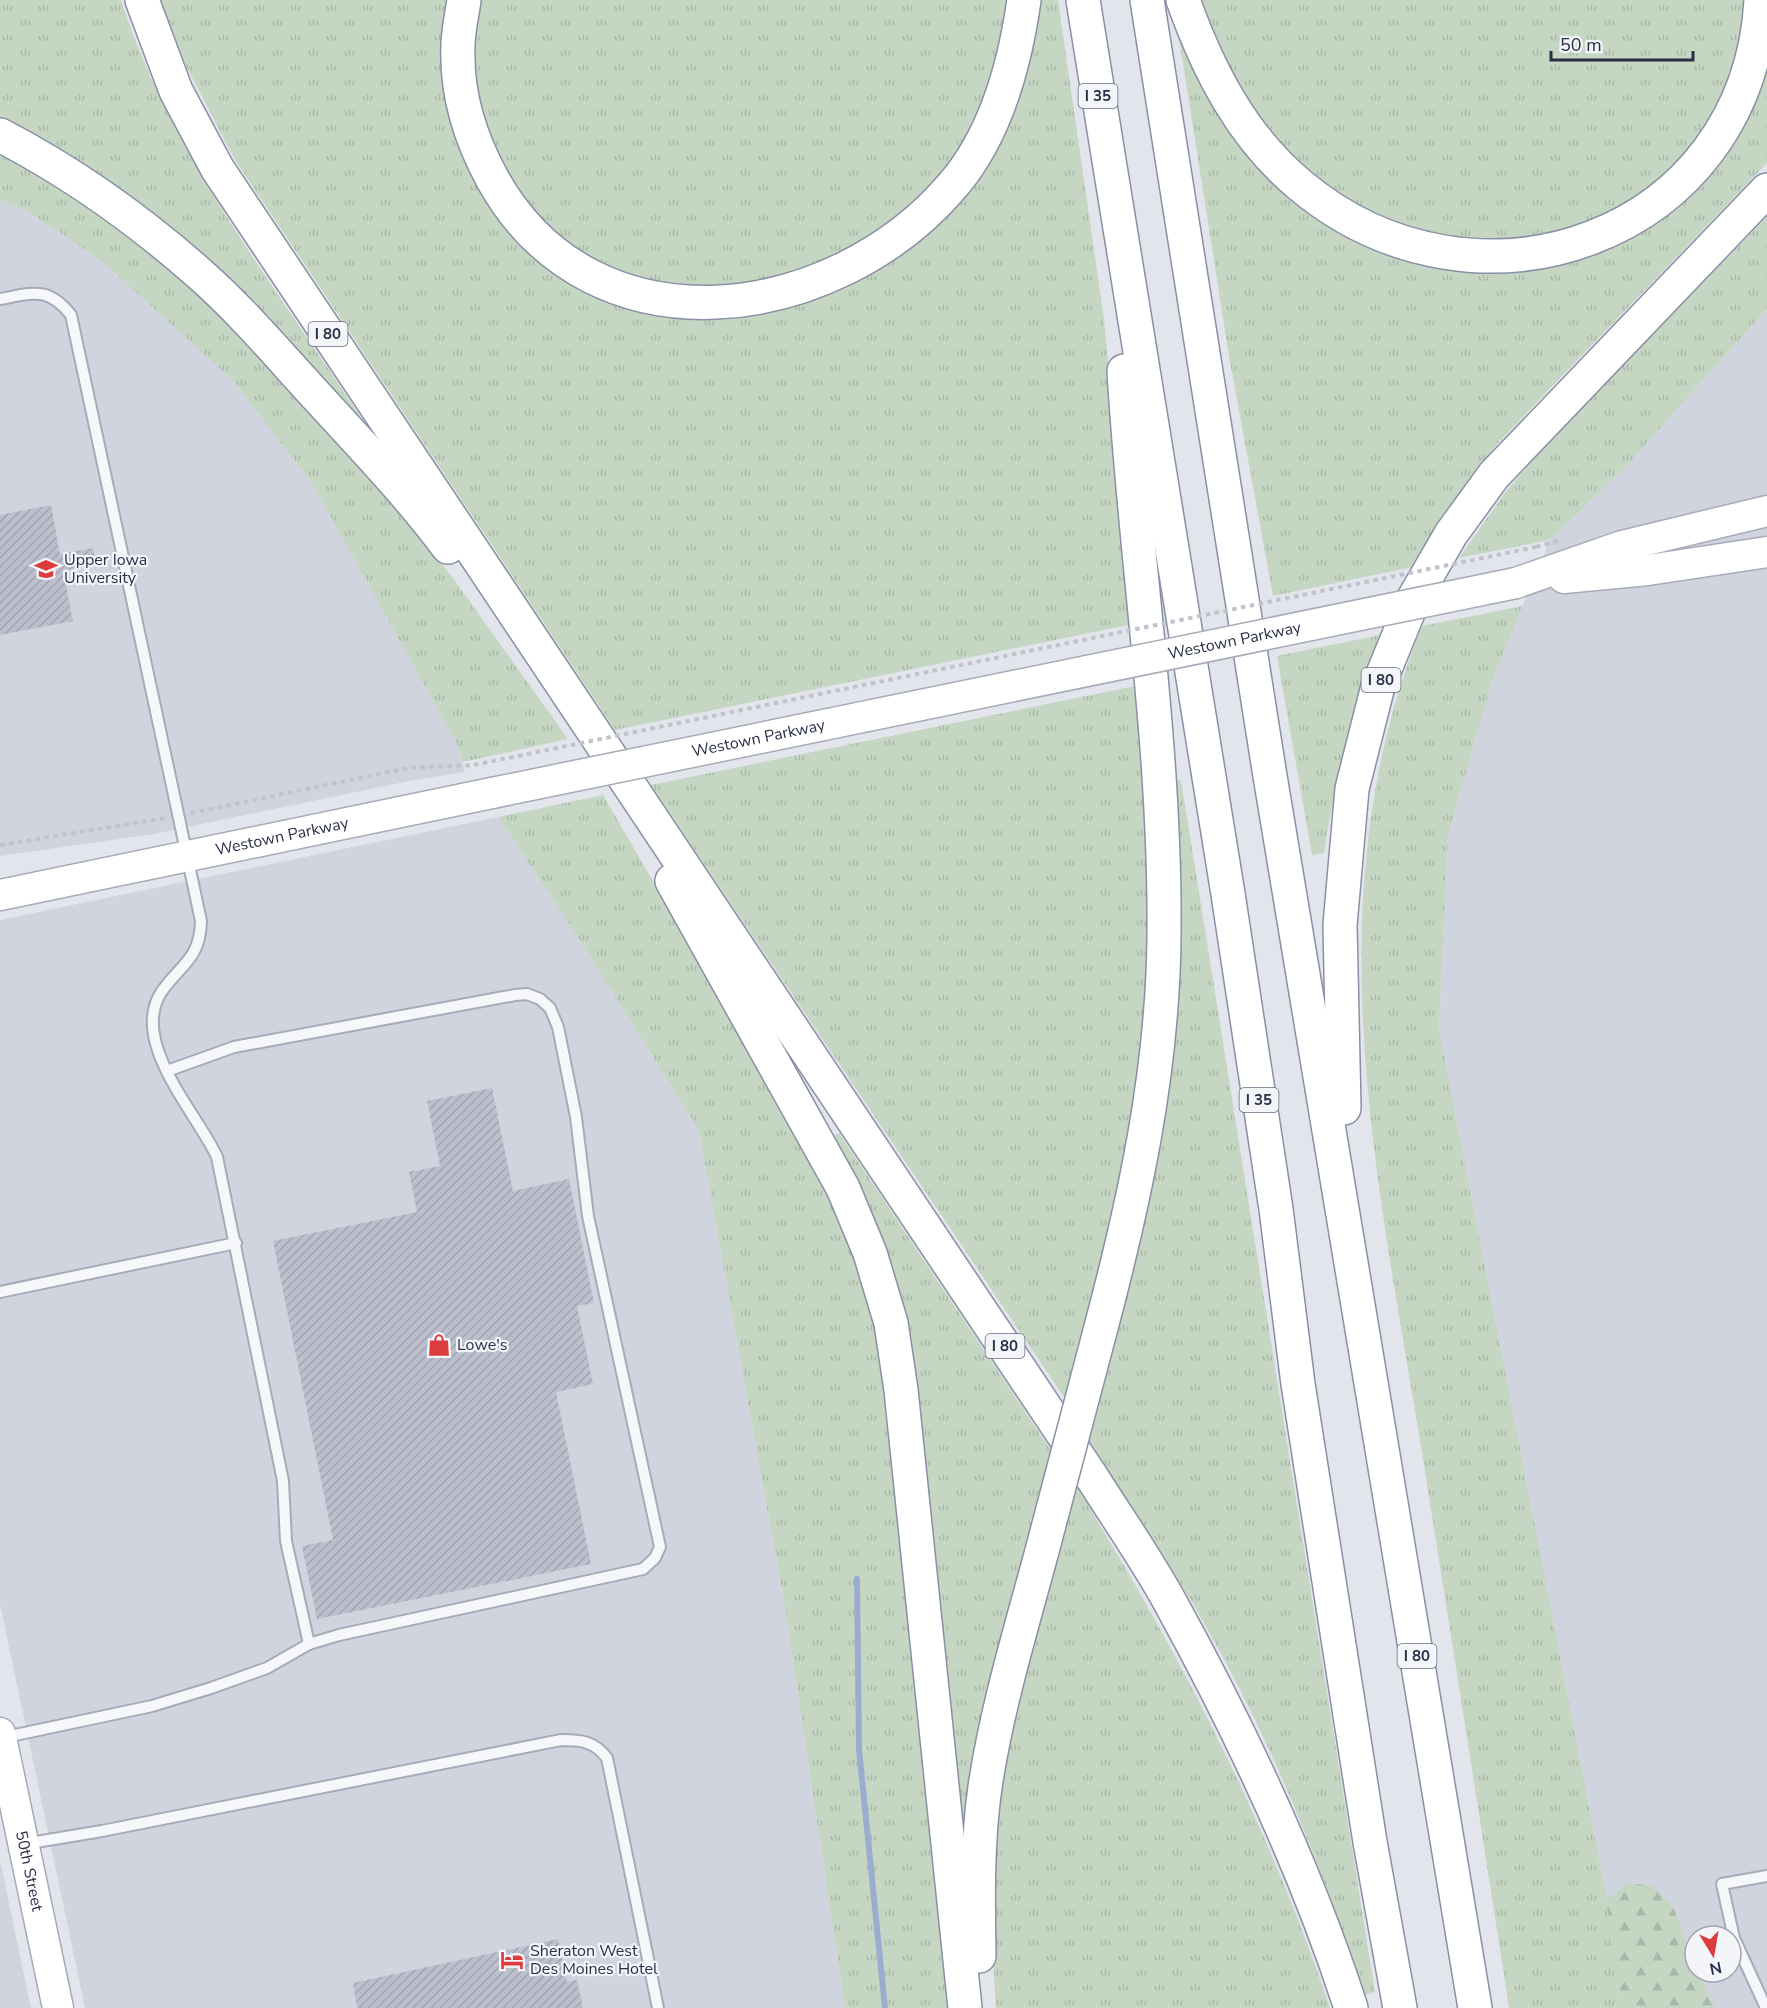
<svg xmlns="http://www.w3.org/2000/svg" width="1767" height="2008" viewBox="0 0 1767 2008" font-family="'Nunito Sans',sans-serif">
<defs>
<pattern id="grass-tufts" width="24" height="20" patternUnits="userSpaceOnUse" patternTransform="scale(1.5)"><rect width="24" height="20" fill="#c5d7c3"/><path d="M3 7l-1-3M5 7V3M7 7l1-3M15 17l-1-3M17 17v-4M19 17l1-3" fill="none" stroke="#a9b9a9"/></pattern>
<pattern id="forest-firs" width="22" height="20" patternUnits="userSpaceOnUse" patternTransform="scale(1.5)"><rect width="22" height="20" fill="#c5d7c3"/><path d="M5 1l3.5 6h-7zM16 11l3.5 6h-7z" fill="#a9b9a9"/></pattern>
<pattern id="building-hatch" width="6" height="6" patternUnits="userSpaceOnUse" patternTransform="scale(1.5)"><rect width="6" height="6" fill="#bcc0cd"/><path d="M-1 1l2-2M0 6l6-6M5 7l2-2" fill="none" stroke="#a2a5b1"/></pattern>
</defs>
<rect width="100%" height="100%" fill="#e3e5ec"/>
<g fill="#d0d4df" fill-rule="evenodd">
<polygon points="0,200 26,210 104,263 231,379 311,482 457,744 465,772 409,781 154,834 0,856"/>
<path d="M1767,309V2008H1628L1439,1029L1448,835L1493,678L1550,540L1621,472ZM1695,1936H1731V1972H1695Z"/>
<polygon points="498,817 579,939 699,1131 784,1602 845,2008 85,2008 0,1604 0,920"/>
<polygon points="0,1860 31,2008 0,2008"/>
</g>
<g fill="url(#grass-tufts)">
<path d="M0,0H121C171,154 272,283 360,416L355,418L112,184L71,156L0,117Z"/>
<polygon points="161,0 454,0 481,182 674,314 936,221 1034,0 1058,0 1104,319 1133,624 615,730 235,160 185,64"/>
<polygon points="480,0 1012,0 1002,61 976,128 936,187 846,255 746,287 669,288 605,269 552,232 512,187 484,126 472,65 473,35"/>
<polygon points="1173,0 1228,123 1434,262 1651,223 1767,48 1767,163 1496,445 1433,533 1413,567 1273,596 1229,356"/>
<polygon points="1200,0 1751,0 1721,104 1679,167 1596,224 1522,242 1436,236 1398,224 1337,196 1276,145 1230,77"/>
<polygon points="0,148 151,249 229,320 362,463 453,578 568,739 463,762 457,744 311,482 231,379 104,263 26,210 0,200"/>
<polygon points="1767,217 1767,309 1621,472 1550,540 1459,558 1507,490 1553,437"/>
<path d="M1523,606L1493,678L1448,835L1439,1029L1613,1930L1619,1990L1615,2008H1509C1481,1825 1452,1642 1423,1459C1378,1180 1311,899 1422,626Z"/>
<path d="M1380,635C1354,706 1335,778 1324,853L1312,855L1277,656Z"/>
<polygon points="1140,685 1150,763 1148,1068 1068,1403 651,785"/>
<path d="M1181,780L1375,1992L1365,1995C1335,1909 1304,1824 1265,1741C1216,1634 1151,1533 1085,1436L1125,1278L1165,782Z"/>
<polygon points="603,795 774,1090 845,1227 883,1349 953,2008 845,2008 784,1602 699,1131 579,939 498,817"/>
<polygon points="839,1133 1054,1455 963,1838 927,1484 831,1137"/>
<path d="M1073,1481C1178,1651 1266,1818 1330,2008H996L990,1914L997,1793L1010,1727Z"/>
</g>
<polygon fill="url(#forest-firs)" points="1627,1883 1653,1886 1672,1905 1695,1962 1695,1972 1699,1972 1715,2008 1615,2008 1619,1990 1606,1900"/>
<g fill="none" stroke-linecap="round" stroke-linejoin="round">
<polyline stroke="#9aadd0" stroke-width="6" points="857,1579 859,1749 885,2008"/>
</g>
<g fill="url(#building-hatch)">
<polygon points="51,505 60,554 93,548 96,564 63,571 73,621 0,635 0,515"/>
<polygon points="492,1088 513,1191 569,1179 594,1303 577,1306 593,1384 556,1392 591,1564 317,1619 302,1546 333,1540 273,1241 417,1212 409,1172 440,1166 427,1101"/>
<polygon points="558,1939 567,1982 577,1980 583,2008 357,2008 353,1983"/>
</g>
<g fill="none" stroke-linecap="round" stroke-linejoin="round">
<g stroke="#a7abb7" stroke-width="14">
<g id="lane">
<path d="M0,299C33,293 48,286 71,315L201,921C200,959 182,963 162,991C128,1041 197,1113 217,1157L283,1481L286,1541L309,1644"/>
<polyline points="0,1292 236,1243"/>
<polyline points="1,1738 152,1706 211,1688 267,1668 309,1644 339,1635 643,1569 655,1558 660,1547 588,1216 576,1117 558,1027 550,1008 540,999 527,994 515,995 234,1047 167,1071"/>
<path d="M24,1844L102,1831L561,1740C581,1740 594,1741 607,1758L658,2008"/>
<polyline points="1766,2008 1734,1938 1722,1884 1767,1876"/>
</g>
</g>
<g stroke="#a7abb7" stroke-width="33">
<g id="secondary">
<polyline points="1564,578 1648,570 1767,552"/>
<polyline points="1516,583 1622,546 1767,511"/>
<path id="s1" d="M0,895L492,793"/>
<path id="s2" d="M0,1733L58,2008"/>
</g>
</g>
<g stroke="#8890a5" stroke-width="36">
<g id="highway">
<path d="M142,0L176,91L217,168L1093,1479C1119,1520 1147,1560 1170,1602C1242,1733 1305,1866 1351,2008"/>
<path d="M464,0C462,15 458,31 458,46C456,93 471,140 493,180C593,359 834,325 953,185C996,135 1015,64 1024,0"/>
<polyline points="1083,0 1228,894 1276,1209 1298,1384 1370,1842 1400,2008"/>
<polyline points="1147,0 1270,776 1475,2008"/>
<path d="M1183,0C1208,70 1242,137 1300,185C1476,333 1748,239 1761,0"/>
<path d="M0,135C73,173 139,220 201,275C245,314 283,360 323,403C366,450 410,496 448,547"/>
<polyline points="672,881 843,1188 870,1253 891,1323 901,1390 965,2008"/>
<polyline points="1344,1108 1340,925 1352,789 1378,686 1414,598 1451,534 1494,475 1767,190"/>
<path d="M1099,1335C1134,1204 1163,1072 1164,936C1166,747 1135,559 1124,371"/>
<path d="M979,1956C978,1900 977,1843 985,1787C997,1707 1021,1629 1042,1551"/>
</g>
</g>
<g stroke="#c0c3cb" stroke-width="4" stroke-dasharray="4.5 4.5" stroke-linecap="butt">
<polyline points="1536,547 1560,540"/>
<polyline points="191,813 408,768 474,765"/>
<polyline points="0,845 166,818"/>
</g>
<use href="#lane" stroke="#f6f7fa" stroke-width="10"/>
<use href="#secondary" stroke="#fff" stroke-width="30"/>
<use href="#highway" stroke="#fff" stroke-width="33"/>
<g stroke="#a7abb7" stroke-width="33" stroke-linecap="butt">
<g id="secondary-bridge">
<path id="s3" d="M492,793L1516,583"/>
</g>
</g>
<g stroke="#8890a5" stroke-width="36" stroke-linecap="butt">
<polyline id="highway-bridge" points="1042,1551 1099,1335"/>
</g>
<polyline stroke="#c0c3cb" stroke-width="4" stroke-dasharray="4.5 4.5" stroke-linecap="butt" points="474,765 1536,547"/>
<use href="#secondary-bridge" stroke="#fff" stroke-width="30"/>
<use href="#highway-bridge" stroke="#fff" stroke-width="33"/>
</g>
<defs>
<g id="university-bare" transform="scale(1.8)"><path d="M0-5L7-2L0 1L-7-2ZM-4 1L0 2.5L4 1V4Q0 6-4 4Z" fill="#dd3c3e" stroke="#f3f5f9" stroke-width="2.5" paint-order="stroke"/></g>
<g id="shop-bare" transform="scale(1.8)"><path d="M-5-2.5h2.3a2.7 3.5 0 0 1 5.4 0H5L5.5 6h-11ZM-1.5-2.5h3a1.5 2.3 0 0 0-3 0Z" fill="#dd3c3e" stroke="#f3f5f9" stroke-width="2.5" paint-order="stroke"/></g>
<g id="hotel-bare" transform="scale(1.8)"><path d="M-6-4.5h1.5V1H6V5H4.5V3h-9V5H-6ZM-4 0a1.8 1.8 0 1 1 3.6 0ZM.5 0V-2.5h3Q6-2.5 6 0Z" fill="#dd3c3e" stroke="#f3f5f9" stroke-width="2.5" paint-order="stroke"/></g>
</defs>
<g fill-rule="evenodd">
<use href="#university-bare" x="46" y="569"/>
<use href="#shop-bare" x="439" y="1345"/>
<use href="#hotel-bare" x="512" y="1960"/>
</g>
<g text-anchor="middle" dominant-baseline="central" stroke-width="4.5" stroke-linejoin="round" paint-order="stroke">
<g fill="#f3f5f9" stroke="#656a7c" stroke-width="1.5">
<rect x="1078.5" y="84" width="39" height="24" rx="4.5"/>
<rect x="308.5" y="322" width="39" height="24" rx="4.5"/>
<rect x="1361.5" y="668" width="39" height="24" rx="4.5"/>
<rect x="1239.5" y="1088" width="39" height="24" rx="4.5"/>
<rect x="985.5" y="1334" width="39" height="24" rx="4.5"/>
<rect x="1397.5" y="1644" width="39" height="24" rx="4.5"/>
</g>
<g font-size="15" font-weight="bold" fill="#282f47">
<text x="1098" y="96">I 35</text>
<text x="328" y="334">I 80</text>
<text x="1381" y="680">I 80</text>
<text x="1259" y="1100">I 35</text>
<text x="1005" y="1346">I 80</text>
<text x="1417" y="1656">I 80</text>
</g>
<g font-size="16" fill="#282f47" stroke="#f3f5f9" text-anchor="start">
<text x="64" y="560">Upper Iowa<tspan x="64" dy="18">University</tspan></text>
<text x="457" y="1345">Lowe's</text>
<text x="530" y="1951">Sheraton West<tspan x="530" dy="18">Des Moines Hotel</tspan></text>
</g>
<g font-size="16" fill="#282f47" stroke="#f3f5f9">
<text stroke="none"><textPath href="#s3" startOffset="758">Westown Parkway</textPath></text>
<text stroke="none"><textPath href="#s3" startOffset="272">Westown Parkway</textPath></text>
<text stroke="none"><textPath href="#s1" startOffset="288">Westown Parkway</textPath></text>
<text stroke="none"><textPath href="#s2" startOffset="141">50th Street</textPath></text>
</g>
</g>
<g transform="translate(1713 1954) rotate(169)"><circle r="28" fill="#f3f5f9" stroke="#a2a6b2" stroke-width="1.5"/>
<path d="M0-4.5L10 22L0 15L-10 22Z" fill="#dd3c3e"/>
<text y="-9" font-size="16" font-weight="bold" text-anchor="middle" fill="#282f47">N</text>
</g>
<path d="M1551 51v9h142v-9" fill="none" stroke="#282f47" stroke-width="3"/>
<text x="1560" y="51" font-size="18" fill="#282f47" stroke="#f3f5f9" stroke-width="4.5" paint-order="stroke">50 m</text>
</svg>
